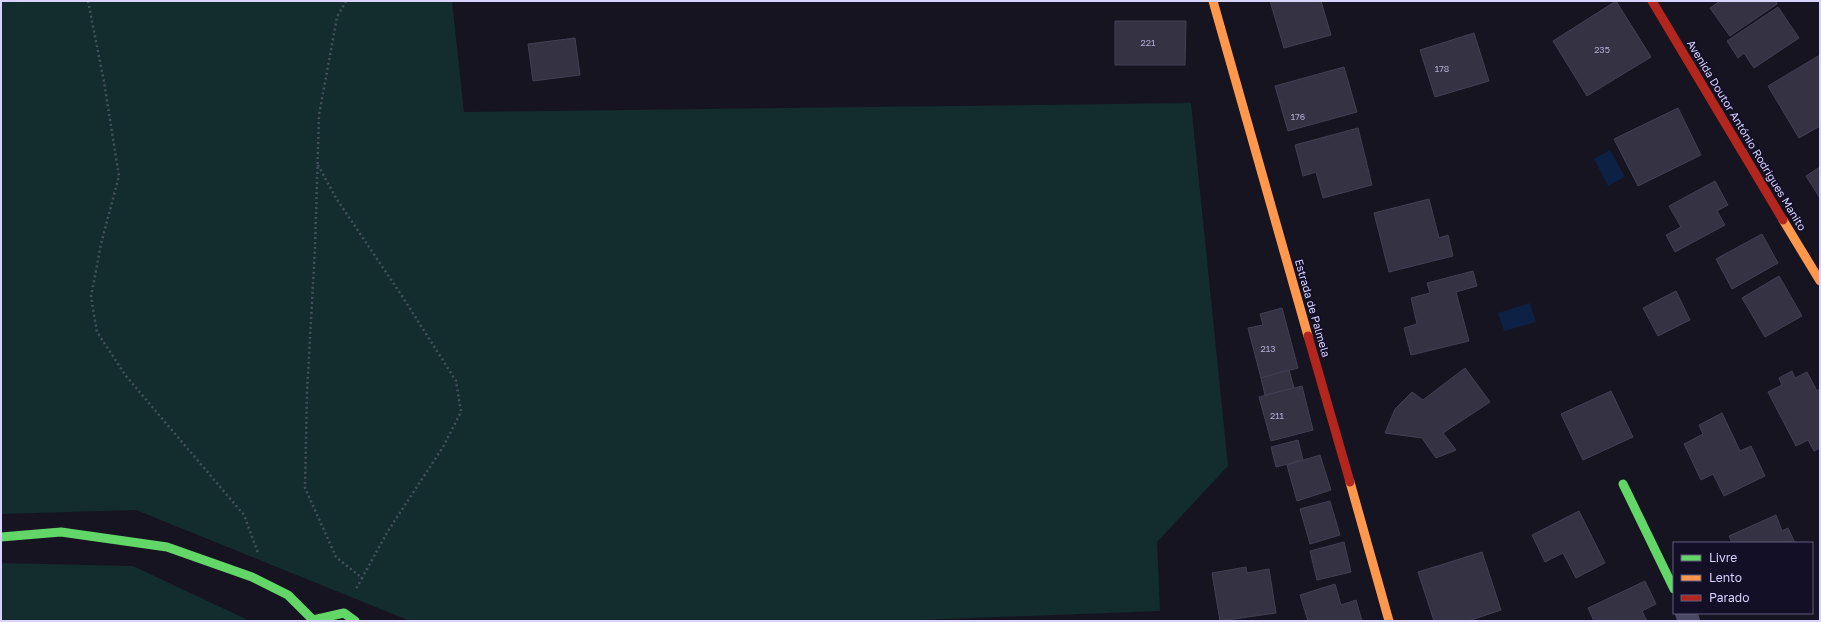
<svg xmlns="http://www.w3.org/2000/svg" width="1821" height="622" viewBox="0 0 1821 622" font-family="'Golos Text',sans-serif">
<rect width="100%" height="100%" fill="#161421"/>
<g fill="#132c2d">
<polygon points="1,1 452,1 464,112 1191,103 1228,466 1157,542 1160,611 893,621 410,621 136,510 1,514"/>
<polygon points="1,563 133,566 250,621 1,621"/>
</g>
<g fill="#0d2144">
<polygon points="1610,150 1625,177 1608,186 1594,159"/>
<polygon points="1530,303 1536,322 1504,331 1498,313"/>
</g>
<g fill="#343243" stroke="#433f54">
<polygon points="1270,1 1321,1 1331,35 1284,48"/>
<polygon points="1616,1 1651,57 1587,96 1553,41"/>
<polygon points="1720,1 1776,1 1777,4 1730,36 1710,8"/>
<polygon points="1778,7 1799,38 1754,68 1744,53 1738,58 1727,41"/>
<polygon points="1115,21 1186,21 1185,65 1115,65"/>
<polygon points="1474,33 1489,81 1435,97 1420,50"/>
<polygon points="575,38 580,75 533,81 528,44"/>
<polygon points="1820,55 1820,126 1799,138 1768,86"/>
<polygon points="1344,67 1357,112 1288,131 1275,86"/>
<polygon points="1678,108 1701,155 1638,186 1614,139"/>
<polygon points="1358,128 1372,185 1323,198 1316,172 1303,176 1295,145"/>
<polygon points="1820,167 1820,198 1806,176"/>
<polygon points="1715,181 1728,205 1717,211 1725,225 1675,252 1666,235 1681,227 1669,206"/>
<polygon points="1429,199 1439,238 1448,235 1453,256 1389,272 1374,213"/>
<polygon points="1762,234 1778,263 1732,289 1716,259"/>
<polygon points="1473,271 1477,286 1456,292 1469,341 1411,355 1404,328 1417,324 1411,298 1430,293 1427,283"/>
<polygon points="1779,276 1802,316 1765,337 1742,298"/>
<polygon points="1676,291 1690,320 1658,336 1643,308"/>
<polygon points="1282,308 1298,368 1261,378 1248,328 1263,325 1260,314"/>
<polygon points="1465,368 1490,402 1443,433 1456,450 1436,458 1422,438 1385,433 1395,409 1412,392 1423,400"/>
<polygon points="1289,370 1294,388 1265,395 1261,378"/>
<polygon points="1792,371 1795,378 1807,372 1817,391 1820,389 1820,448 1814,451 1808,440 1796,446 1768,392 1782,385 1779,378"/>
<polygon points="1302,386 1313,430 1271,441 1259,397"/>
<polygon points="1611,391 1633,437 1583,460 1561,414"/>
<polygon points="1722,413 1740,451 1751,446 1765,476 1724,496 1713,474 1701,480 1684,444 1703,434 1699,425"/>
<polygon points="1298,440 1303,460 1276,467 1271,447"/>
<polygon points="1320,455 1331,490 1297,501 1287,465"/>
<polygon points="1330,501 1340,535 1310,544 1300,509"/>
<polygon points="1579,511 1605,563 1576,578 1563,553 1545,562 1532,535"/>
<polygon points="1776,515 1782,531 1788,528 1795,543 1732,543 1729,536"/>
<polygon points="1344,542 1351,572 1317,580 1310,551"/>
<polygon points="1482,552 1501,610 1468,621 1434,621 1418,572"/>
<polygon points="1246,567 1247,573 1269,569 1276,613 1220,621 1212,573"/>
<polygon points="1645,581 1656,604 1642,611 1647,621 1594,621 1588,608"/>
<polygon points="1335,584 1341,605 1356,600 1362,621 1308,621 1300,595"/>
</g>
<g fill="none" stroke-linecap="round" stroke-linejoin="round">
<g stroke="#44505f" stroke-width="2.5" stroke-dasharray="2 3" stroke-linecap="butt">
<polyline points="88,1 104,82 119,176 101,244 91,297 97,332 126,376 244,515 258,553"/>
<polyline points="346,1 337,17 319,115 315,248 307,392 305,488 336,557 362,578 355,591"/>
<polyline points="318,165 336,198 402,296 456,381 461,412 443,447 388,531 362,578"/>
</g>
<polyline stroke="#4a4962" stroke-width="22" points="1686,613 1689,621"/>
<g stroke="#63d668" stroke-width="9">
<polyline points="1623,484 1674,589"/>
<polyline points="1,537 61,532 167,547 252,577 288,595 313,620 344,613 355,621"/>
</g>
<g stroke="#ff974d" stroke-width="9">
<polyline points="1213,1 1308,336"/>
<polyline points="1783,220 1820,281"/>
<polyline points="1350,482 1389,621"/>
</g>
<g stroke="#b3261e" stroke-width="9">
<polyline points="1652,1 1783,220"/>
<polyline points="1308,336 1350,482"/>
</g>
</g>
<g text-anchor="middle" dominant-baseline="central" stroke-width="3.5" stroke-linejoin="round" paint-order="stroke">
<g font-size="9" fill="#b0acd0">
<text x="1148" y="42">221</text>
<text x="1602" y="49">235</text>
<text x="1442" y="68">178</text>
<text x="1298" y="116">176</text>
<text x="1268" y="348">213</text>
<text x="1277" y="415">211</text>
</g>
<g font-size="11" fill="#d9d4ff" stroke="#130f26">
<text transform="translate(1747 135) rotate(59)">Avenida Doutor António Rodrigues Manito</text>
<text transform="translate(1313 308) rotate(74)">Estrada de Palmela</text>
</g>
</g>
<rect width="1821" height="622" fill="none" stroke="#d9d4ff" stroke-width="4"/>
<rect x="1673" y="542" width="140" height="72" fill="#130f26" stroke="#625e7d"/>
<rect x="1681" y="555" width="20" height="6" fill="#63d668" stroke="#625e7d"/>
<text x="1709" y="562" font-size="12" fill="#d9d4ff">Livre</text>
<rect x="1681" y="575" width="20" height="6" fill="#ff974d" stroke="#625e7d"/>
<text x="1709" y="582" font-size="12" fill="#d9d4ff">Lento</text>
<rect x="1681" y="595" width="20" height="6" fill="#b3261e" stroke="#625e7d"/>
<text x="1709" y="602" font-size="12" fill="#d9d4ff">Parado</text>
</svg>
